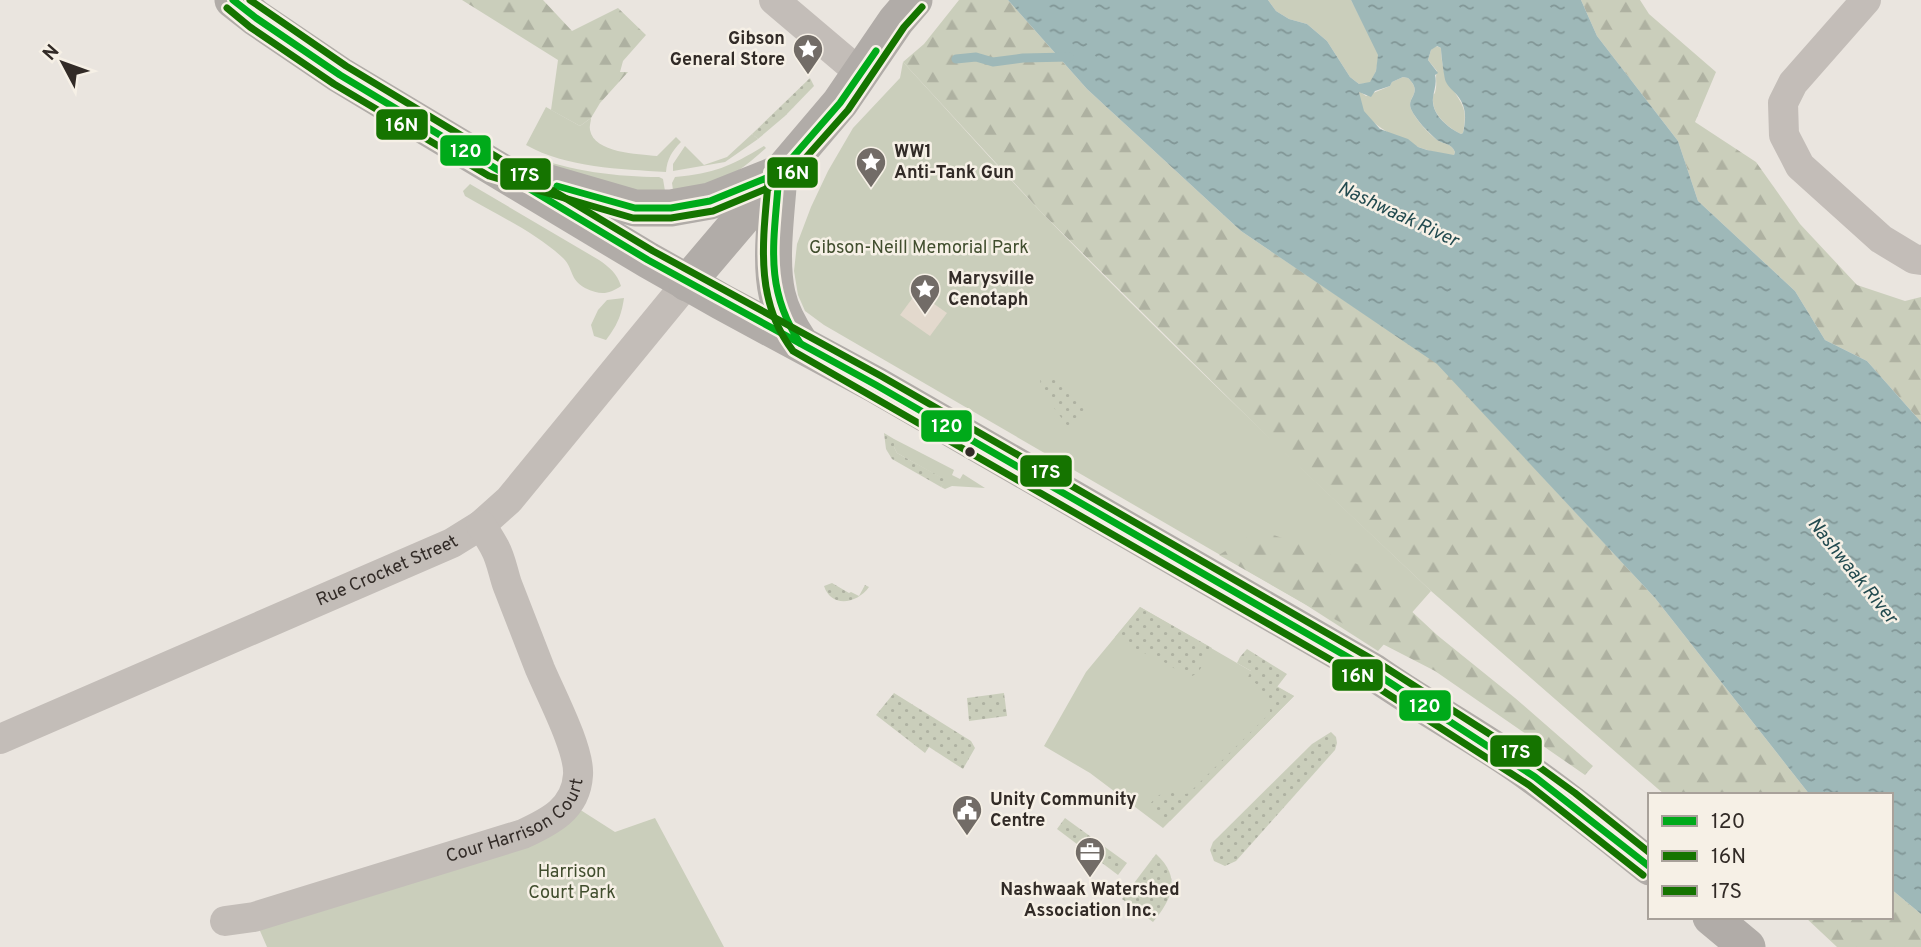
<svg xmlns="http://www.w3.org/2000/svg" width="1921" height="947" viewBox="0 0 1921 947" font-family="Overpass,sans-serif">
<defs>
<pattern id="forest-firs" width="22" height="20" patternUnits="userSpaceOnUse" patternTransform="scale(1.75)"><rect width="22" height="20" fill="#cacebb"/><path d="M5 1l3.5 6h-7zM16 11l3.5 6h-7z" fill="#aeb1a1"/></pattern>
<pattern id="garden-dots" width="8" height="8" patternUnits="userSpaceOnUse" patternTransform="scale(1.75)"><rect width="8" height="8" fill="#cacebb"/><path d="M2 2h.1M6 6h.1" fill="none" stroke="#aeb1a1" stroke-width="1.8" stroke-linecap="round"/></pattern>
<pattern id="water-ripples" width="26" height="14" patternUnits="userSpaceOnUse" patternTransform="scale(1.75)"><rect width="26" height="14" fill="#9eb8b8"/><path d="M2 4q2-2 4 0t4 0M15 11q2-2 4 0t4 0" fill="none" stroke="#819696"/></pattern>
</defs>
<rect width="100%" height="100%" fill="#eae5df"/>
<g fill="#cacebb">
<polygon points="1268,0 1351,0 1379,55 1376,71 1370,83 1359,84 1350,77 1327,41 1307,24 1289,19 1276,11"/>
<path d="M1436,46L1441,48C1441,57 1443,68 1445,76C1447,79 1449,82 1451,86C1463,106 1468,109 1463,133L1461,134C1449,128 1432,115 1433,99C1434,89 1434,99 1436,88C1437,82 1435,77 1437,71L1428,60L1431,50Z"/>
<path d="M903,62C950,113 995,164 1043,214C1168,343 1300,467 1431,591L1378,651L1303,603L824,325L805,311L798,295L794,271L797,244L811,207L828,171L853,128L900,78Z"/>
<path d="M1403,77L1408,78C1424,93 1406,97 1411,109C1416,120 1428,133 1437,140C1445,145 1451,143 1455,152L1454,155C1429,155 1378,133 1364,112C1360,106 1360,98 1359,91L1366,96L1390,86L1392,82Z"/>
<path d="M546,107L580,126L591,118C591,122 589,126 590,130C594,153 638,154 657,156L676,137L681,142C672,151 667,159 666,172C620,169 567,168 526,145Z"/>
<polygon points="752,134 758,139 725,162 673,171 673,164 685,146 704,165 727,157"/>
<path d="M764,146L766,148C749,163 730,180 708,185C696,188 684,188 673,190L672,183L675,177C715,173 729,167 764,146Z"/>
<path d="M532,156C569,171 619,177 659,177L663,179L665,191L635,190L553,171L531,159Z"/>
<path d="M470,184L599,260C609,267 617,273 621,286C608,295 600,295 585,288C569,279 574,269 563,258C535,232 497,215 465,196L463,191Z"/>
<path d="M624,298C621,317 617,325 606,340L594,336L591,325L598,310L607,300Z"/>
<polygon points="894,439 954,470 952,475 960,479 963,474 985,488 952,486 945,489 941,487 945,480 897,453 894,447"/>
<polygon points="1140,607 1294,696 1163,828 1090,773 1044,746 1086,672"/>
<polygon points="568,802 615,832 655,818 724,947 267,947 254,917"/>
</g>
<g fill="url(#forest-firs)">
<polygon points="462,0 543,0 572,31 618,8 646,35 623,61 620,72 628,72 600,103 591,118 580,126 551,110 558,60"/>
<polygon points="959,0 1008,0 1087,89 1241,231 1437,363 1655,598 1810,795 1665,795 1431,591 1277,446 1042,213 903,62 924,44"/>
<polygon points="1581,0 1640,0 1649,14 1716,72 1695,122 1756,162 1800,224 1857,285 1905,301 1921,297 1921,422 1867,361 1825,340 1795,291 1698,201 1678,141 1597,36"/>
<polygon points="1259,530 1363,566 1437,635 1515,698 1593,766 1585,775 1435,671 1303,603 1219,555"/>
<polygon points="1891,889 1921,914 1921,947 1837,947 1805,917 1891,917"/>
</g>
<g fill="url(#garden-dots)">
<polygon points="810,78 814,86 785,116 758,139 752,134"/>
<path d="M1052,376C1059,380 1063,386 1070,391C1079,398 1086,399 1085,412L1069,428L1054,408C1058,398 1047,394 1041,388L1040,378Z"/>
<polygon points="884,433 894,439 894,447 897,453 946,480 941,487 892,459 886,449"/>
<path d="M832,583L849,593L851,592L859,596L865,585L869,587C857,604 831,608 824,586Z"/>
<polygon points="1140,607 1212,648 1198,673 1192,676 1185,676 1168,664 1131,647 1115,637"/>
<path d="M1247,649L1287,674L1277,687L1294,696L1170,821L1152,809L1150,804C1169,782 1172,799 1189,793L1270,713C1271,698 1260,686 1248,677L1251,671L1237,663L1240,657Z"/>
<polygon points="894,693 971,741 975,748 963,769 929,747 925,753 876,715"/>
<polygon points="1004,693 1007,716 969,721 967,698"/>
<polygon points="1331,732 1336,737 1337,743 1335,750 1236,861 1225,866 1214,861 1210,850 1213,842 1312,744"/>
<polygon points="1065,818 1127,863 1118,875 1057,829"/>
<path d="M1156,854C1182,878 1172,899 1153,922L1122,899Z"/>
</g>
<polygon fill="#e3d9cd" points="917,292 947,313 930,336 900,315"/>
<path fill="url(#water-ripples)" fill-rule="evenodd" d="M1008,0H1268L1276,11L1289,19L1307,24L1327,41L1350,77L1359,84L1370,82L1376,71L1378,55L1351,0H1581L1597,36L1678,141L1698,201L1795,291L1825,340L1867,361L1921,422V914L1891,889V795H1810L1655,598L1437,364L1241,231L1087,89ZM1437,46L1441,48C1441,54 1444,78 1446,82C1448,87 1454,91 1457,95C1467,107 1466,119 1463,133L1461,134C1448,128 1431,114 1433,98C1434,89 1437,84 1435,75L1438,73L1428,60L1431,50ZM1403,77L1408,78C1424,93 1406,97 1411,109C1416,120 1428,132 1437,140C1445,145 1451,143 1455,152L1454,155L1427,150L1418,147L1408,139L1380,129L1364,111L1359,92L1371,97L1375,91L1390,86L1392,82Z"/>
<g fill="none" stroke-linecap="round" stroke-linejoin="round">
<polyline stroke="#9eb8b8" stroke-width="9" points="956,59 976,57 993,62 1023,58 1069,57"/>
<g stroke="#c3bdb8" stroke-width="30">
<polyline points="774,0 860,73"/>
<polyline points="1866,0 1793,83 1783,103 1784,135 1800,166 1881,239 1914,259 1921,260"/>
<path id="s1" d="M0,739L452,543L481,525L509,500L687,283"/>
<path id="s2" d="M225,921L254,917L523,834C549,822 576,809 578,775C580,750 551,695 540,669C529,641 518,613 507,584C503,572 501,559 495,548C491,540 486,533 481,525"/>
</g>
<g stroke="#b1aca8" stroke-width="37">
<path d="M233,0L256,18L340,75L648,260L722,302L876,385L1372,671C1419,704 1470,732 1518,765C1563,796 1607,832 1650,867"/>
<path d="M779,173C777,210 769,258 777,294C781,312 790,328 800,343"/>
<polyline points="542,181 635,208 671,208 710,201 775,175"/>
<polyline points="687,283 840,103 896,21 914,0"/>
<polyline points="1711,917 1747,947"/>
</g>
<g stroke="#f6f0e6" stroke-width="12">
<g id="bus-1">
<polyline points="233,0 256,18 340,75 648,260 876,385 1372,671 1535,777 1650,867"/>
<path d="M779,173C775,238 762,285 800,343"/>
<polyline points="557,186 635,208 671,208 710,201 779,173 840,103 876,51"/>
</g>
</g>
<g stroke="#f6f0e6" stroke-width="12">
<g id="bus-2">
<polyline points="227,8 250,27 334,84 489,176 633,218 671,218 713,211 785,181 848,110 904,27 922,7"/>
<path d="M769,172C764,234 752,298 793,351L1366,680L1529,785L1643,875"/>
</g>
</g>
<g stroke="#f6f0e6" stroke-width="12">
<polyline id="bus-3" points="250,0 346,66 653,251 881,376 1377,662 1524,756 1575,793 1650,853"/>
</g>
<use href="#bus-1" stroke="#00aa1a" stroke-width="7"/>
<use href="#bus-2" stroke="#157400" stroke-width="7"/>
<use href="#bus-3" stroke="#157400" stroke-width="7"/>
</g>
<defs>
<g id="sight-pin" transform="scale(1.575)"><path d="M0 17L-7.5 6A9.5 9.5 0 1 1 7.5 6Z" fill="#726c67" stroke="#f6f0e6"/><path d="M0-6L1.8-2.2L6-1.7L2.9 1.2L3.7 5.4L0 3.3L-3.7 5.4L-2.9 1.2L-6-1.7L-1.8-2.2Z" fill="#fff"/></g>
<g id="civic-pin" transform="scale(1.575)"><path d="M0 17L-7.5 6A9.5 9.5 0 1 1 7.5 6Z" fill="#726c67" stroke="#f6f0e6"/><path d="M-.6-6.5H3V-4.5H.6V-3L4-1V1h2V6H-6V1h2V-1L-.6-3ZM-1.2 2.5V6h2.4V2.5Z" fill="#fff"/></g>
<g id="office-pin" transform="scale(1.575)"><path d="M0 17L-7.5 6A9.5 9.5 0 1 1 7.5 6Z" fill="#726c67" stroke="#f6f0e6"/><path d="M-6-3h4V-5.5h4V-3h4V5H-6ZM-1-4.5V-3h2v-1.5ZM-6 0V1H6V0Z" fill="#fff"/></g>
</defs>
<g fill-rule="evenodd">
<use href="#sight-pin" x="808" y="49"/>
<use href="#sight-pin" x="871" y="162"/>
<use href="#sight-pin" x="925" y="289"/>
<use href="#civic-pin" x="967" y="810"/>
<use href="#office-pin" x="1090" y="852"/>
</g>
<circle fill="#322b27" stroke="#f6f0e6" stroke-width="2.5" cx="970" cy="452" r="6"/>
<g text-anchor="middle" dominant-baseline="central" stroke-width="5" stroke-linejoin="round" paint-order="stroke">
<g font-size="18" font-weight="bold" fill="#322b27" stroke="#f6f0e6" text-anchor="start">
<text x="785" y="39" text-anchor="end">Gibson<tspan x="785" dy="21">General Store</tspan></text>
<text x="894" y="152">WW1<tspan x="894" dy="21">Anti-Tank Gun</tspan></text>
<text x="948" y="279">Marysville<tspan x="948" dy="21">Cenotaph</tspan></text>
<text x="990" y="800">Unity Community<tspan x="990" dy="21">Centre</tspan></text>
<text x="1090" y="890" text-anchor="middle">Nashwaak Watershed<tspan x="1090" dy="21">Association Inc.</tspan></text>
</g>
<g font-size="18" fill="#414e2e" stroke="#f6f0e6">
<text x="919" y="248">Gibson-Neill Memorial Park</text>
<text x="572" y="872">Harrison<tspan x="572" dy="21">Court Park</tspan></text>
</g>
<g font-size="18" fill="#322b27" stroke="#f6f0e6">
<text stroke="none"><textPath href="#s1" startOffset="422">Rue Crocket Street</textPath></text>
<text stroke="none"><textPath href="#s2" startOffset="312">Cour Harrison Court</textPath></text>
</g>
<g font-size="19" font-style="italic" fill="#224a4f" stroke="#f6f0e6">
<text transform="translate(1398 215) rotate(25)">Nashwaak River</text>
<text transform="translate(1852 571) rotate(51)">Nashwaak River</text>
</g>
</g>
<g stroke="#f6f0e6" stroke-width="2.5">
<rect x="375" y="108" width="54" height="33" rx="7" fill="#157400"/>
<rect x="439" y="134" width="53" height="33" rx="7" fill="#00aa1a"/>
<rect x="766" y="156" width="53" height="33" rx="7" fill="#157400"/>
<rect x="499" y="157" width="53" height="34" rx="7" fill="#157400"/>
<rect x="920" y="409" width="53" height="34" rx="7" fill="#00aa1a"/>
<rect x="1019" y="454" width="54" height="34" rx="7" fill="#157400"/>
<rect x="1331" y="658" width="53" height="34" rx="7" fill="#157400"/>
<rect x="1398" y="689" width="54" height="33" rx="7" fill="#00aa1a"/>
<rect x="1489" y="734" width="54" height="34" rx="7" fill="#157400"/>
</g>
<g font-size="19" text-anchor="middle" font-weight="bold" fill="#fff">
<text x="402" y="131">16N</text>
<text x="466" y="157">120</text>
<text x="793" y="179">16N</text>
<text x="525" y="181">17S</text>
<text x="947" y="432">120</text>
<text x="1046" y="478">17S</text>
<text x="1358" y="682">16N</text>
<text x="1425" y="712">120</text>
<text x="1516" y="758">17S</text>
</g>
<rect x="1648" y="793" width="245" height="126" fill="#f6f0e6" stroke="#a8a19a" stroke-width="2"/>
<rect x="1662" y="816" width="35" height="10" fill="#00aa1a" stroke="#a8a19a" stroke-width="2"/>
<text x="1711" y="828" font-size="21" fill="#322b27">120</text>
<rect x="1662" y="851" width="35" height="10" fill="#157400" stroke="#a8a19a" stroke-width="2"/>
<text x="1711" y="863" font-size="21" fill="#322b27">16N</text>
<rect x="1662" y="886" width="35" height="10" fill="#157400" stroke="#a8a19a" stroke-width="2"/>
<text x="1711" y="898" font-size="21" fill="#322b27">17S</text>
<g transform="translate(63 63) rotate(311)" stroke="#f6f0e6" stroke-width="5" paint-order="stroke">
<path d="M0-5L12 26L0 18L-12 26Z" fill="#322b27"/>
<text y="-10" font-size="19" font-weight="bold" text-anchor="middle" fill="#322b27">N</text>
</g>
</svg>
